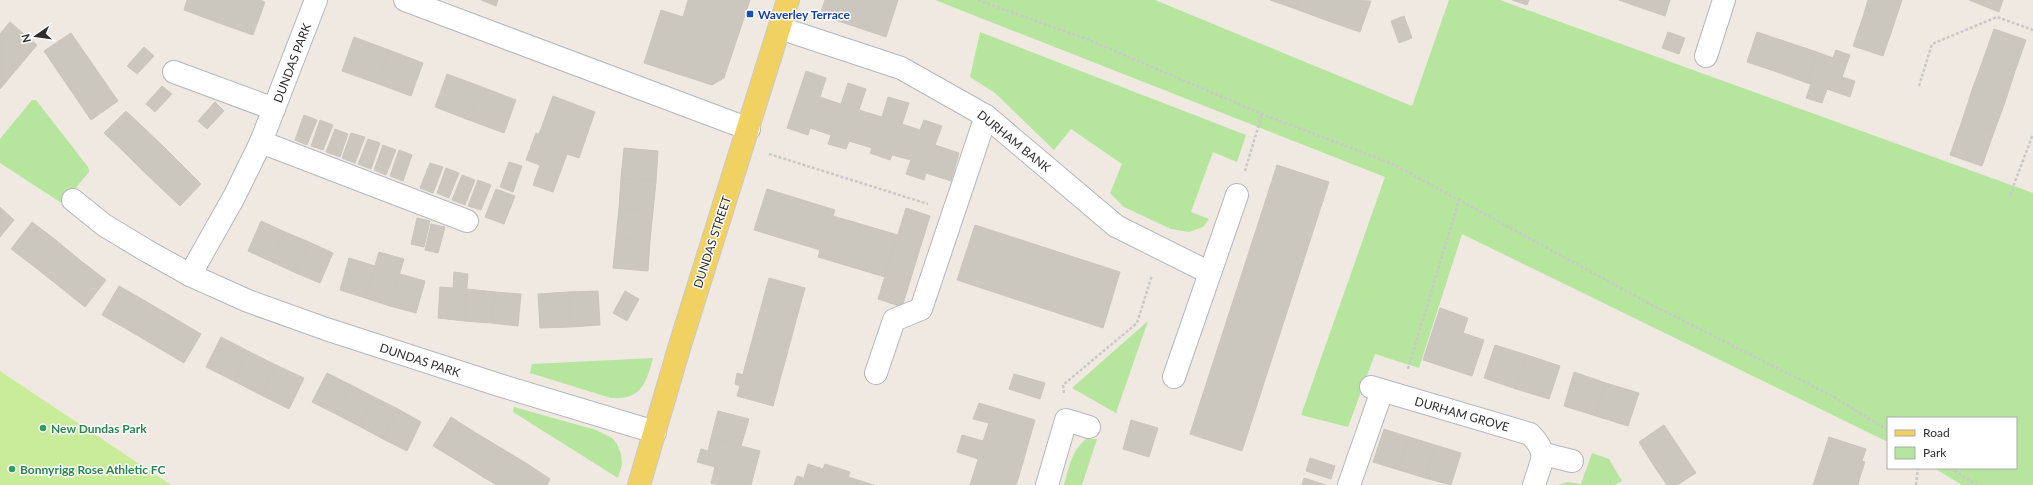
<svg xmlns="http://www.w3.org/2000/svg" width="2033" height="485" viewBox="0 0 2033 485" font-family="Lato,sans-serif">
<rect width="100%" height="100%" fill="#efe9e1"/>
<g fill="#b6e59e">
<polygon points="935,0 1155,0 1412,106 1449,0 1500,0 2033,193 2033,485 1962,485 1934,468 2016,468 2016,418 1888,418 1888,442 1462,234 1419,368 1375,354 1348,427 1301,415 1385,177"/>
<polygon points="980,32 1246,135 1237,162 1213,152 1191,212 1209,219 1203,227 1189,232 1171,229 1124,207 1110,193 1122,164 1071,129 1054,150 995,93 970,77"/>
<polygon points="32,100 36,100 88,167 89,172 64,202 60,202 0,163 0,139"/>
<polygon points="1148,321 1116,413 1072,388"/>
<path d="M653,358C646,383 642,400 611,398L530,373L532,364Z"/>
<polygon points="514,407 596,430 612,438 617,444 621,454 622,464 618,478 513,412"/>
<path d="M1086,439H1097L1082,485H1064C1069,468 1071,451 1086,439Z"/>
<polygon points="1592,453 1609,459 1622,481 1615,485 1558,485 1567,482 1581,484"/>
</g>
<polygon fill="#c9ec9a" points="0,371 171,485 0,485"/>
<g fill="#cbc7bf" stroke="#cbc5ba">
<polygon points="187,0 227,0 219,23 184,10"/>
<polygon points="227,0 260,0 265,2 253,35 219,23"/>
<polygon points="481,0 498,0 496,6"/>
<polygon points="688,0 750,0 724,78 712,85 644,63 661,10 683,17"/>
<polygon points="825,0 898,0 886,37 820,15"/>
<polygon points="1270,0 1299,0 1296,9"/>
<polygon points="1299,0 1335,0 1328,21 1296,9"/>
<polygon points="1335,0 1371,1 1360,32 1328,21"/>
<polygon points="1512,0 1529,0 1527,5"/>
<polygon points="1619,0 1634,0 1633,5"/>
<polygon points="1634,0 1670,0 1665,16 1633,5"/>
<polygon points="1868,0 1902,0 1893,27 1863,17"/>
<polygon points="1969,0 2003,0 1999,12"/>
<polygon points="1404,16 1412,38 1399,43 1391,21"/>
<polygon points="1863,17 1893,27 1883,56 1853,46"/>
<polygon points="10,22 37,45 0,89 0,34"/>
<polygon points="1994,29 2026,40 2015,71 1983,60"/>
<polygon points="1668,32 1685,38 1679,54 1662,48"/>
<polygon points="1757,32 1787,42 1777,72 1747,62"/>
<polygon points="71,33 118,101 91,120 44,51"/>
<polygon points="354,37 389,50 376,83 342,71"/>
<polygon points="1787,42 1817,52 1807,83 1777,72"/>
<polygon points="144,47 154,56 137,74 127,66"/>
<polygon points="389,50 423,63 411,96 376,83"/>
<polygon points="1836,50 1850,55 1842,77 1855,81 1850,97 1827,89 1822,103 1806,98 1811,84 1807,83 1817,52 1833,58"/>
<polygon points="1983,60 2015,71 2005,102 1972,90"/>
<polygon points="806,71 826,78 820,97 841,104 848,83 866,89 859,110 882,117 888,97 909,103 902,124 920,130 924,120 942,126 935,145 959,153 951,181 926,173 924,180 906,174 911,160 892,155 890,160 870,153 872,148 849,141 846,149 828,144 831,135 810,128 808,135 787,128"/>
<polygon points="447,74 482,87 469,120 435,107"/>
<polygon points="162,86 172,94 155,112 146,104"/>
<polygon points="482,87 516,100 504,133 469,120"/>
<polygon points="1972,90 2005,102 1994,132 1962,121"/>
<polygon points="553,96 595,112 579,158 567,154 553,192 533,185 540,165 526,160 536,133 539,134"/>
<polygon points="215,102 224,111 207,129 198,121"/>
<polygon points="126,111 145,129 123,151 104,133"/>
<polygon points="304,115 317,120 307,145 295,140"/>
<polygon points="320,120 333,125 323,150 311,146"/>
<polygon points="1962,121 1994,132 1982,166 1950,155"/>
<polygon points="145,129 164,147 142,170 123,151"/>
<polygon points="335,129 348,134 340,157 326,152"/>
<polygon points="351,133 365,137 355,163 342,158"/>
<polygon points="368,139 380,143 371,169 358,164"/>
<polygon points="383,145 396,150 386,175 374,170"/>
<polygon points="164,147 182,165 161,188 142,170"/>
<polygon points="624,148 658,151 656,181 621,178"/>
<polygon points="399,150 412,155 403,181 390,176"/>
<polygon points="509,162 522,166 513,192 500,187"/>
<polygon points="430,163 443,167 433,193 420,188"/>
<polygon points="182,165 201,184 180,206 161,188"/>
<polygon points="1277,165 1329,182 1242,451 1190,434"/>
<polygon points="446,168 459,173 449,198 437,193"/>
<polygon points="462,175 475,180 465,205 452,200"/>
<polygon points="621,178 656,181 653,211 619,208"/>
<polygon points="478,180 491,185 481,210 468,206"/>
<polygon points="496,189 515,196 504,224 485,217"/>
<polygon points="767,189 835,210 833,216 898,235 885,277 818,257 820,250 754,230"/>
<polygon points="0,207 14,220 0,237"/>
<polygon points="619,208 653,211 650,241 616,238"/>
<polygon points="906,208 930,216 902,307 878,299"/>
<polygon points="417,218 430,221 424,247 411,244"/>
<polygon points="261,221 285,232 272,262 248,251"/>
<polygon points="32,222 57,241 36,268 11,249"/>
<polygon points="431,224 445,227 438,253 425,250"/>
<polygon points="975,225 1120,272 1103,328 957,280"/>
<polygon points="285,232 309,242 296,273 272,262"/>
<polygon points="616,238 650,241 648,271 613,268"/>
<polygon points="57,241 81,261 60,287 36,268"/>
<polygon points="309,242 333,253 320,283 296,273"/>
<polygon points="379,252 404,259 390,306 365,298"/>
<polygon points="349,258 375,266 365,298 340,290"/>
<polygon points="81,261 106,280 85,307 60,287"/>
<polygon points="454,272 468,274 464,321 438,318 440,287 453,288"/>
<polygon points="400,274 425,281 416,313 390,306"/>
<polygon points="769,278 805,288 797,317 761,307"/>
<polygon points="119,286 147,302 130,331 102,315"/>
<polygon points="467,289 495,292 491,323 464,321"/>
<polygon points="598,291 600,325 570,327 568,292"/>
<polygon points="625,291 639,299 627,321 613,313"/>
<polygon points="495,292 521,294 518,326 491,323"/>
<polygon points="568,292 570,327 540,328 538,294"/>
<polygon points="147,302 174,318 157,347 130,331"/>
<polygon points="761,307 797,317 789,347 753,337"/>
<polygon points="1440,308 1468,318 1463,333 1484,340 1472,376 1423,360"/>
<polygon points="174,318 201,334 184,363 157,347"/>
<polygon points="221,337 248,351 234,381 206,367"/>
<polygon points="753,337 789,347 781,376 745,366"/>
<polygon points="1495,345 1527,355 1516,389 1484,378"/>
<polygon points="248,351 276,365 261,395 234,381"/>
<polygon points="1527,355 1560,366 1549,399 1516,389"/>
<polygon points="276,365 304,378 289,409 261,395"/>
<polygon points="745,366 781,376 773,406 737,396 740,386 735,384 737,373 743,375"/>
<polygon points="1574,372 1606,383 1596,416 1564,406"/>
<polygon points="327,373 351,385 336,414 312,402"/>
<polygon points="1014,374 1045,383 1040,399 1009,389"/>
<polygon points="1606,383 1639,393 1628,426 1596,416"/>
<polygon points="351,385 374,397 359,426 336,414"/>
<polygon points="374,397 398,409 383,439 359,426"/>
<polygon points="979,403 1035,420 1027,448 985,435 989,423 973,419"/>
<polygon points="398,409 421,422 407,451 383,439"/>
<polygon points="718,411 749,419 741,446 711,438"/>
<polygon points="451,417 476,433 458,461 433,446"/>
<polygon points="1131,420 1158,428 1149,457 1123,449"/>
<polygon points="1664,425 1680,449 1654,466 1639,442"/>
<polygon points="1384,429 1409,437 1399,470 1373,462"/>
<polygon points="476,433 501,448 483,477 458,461"/>
<polygon points="962,435 983,441 985,435 1027,448 1019,476 977,463 978,459 957,452"/>
<polygon points="1409,437 1435,445 1425,478 1399,470"/>
<polygon points="1829,437 1866,449 1862,461 1865,462 1860,477 1820,464"/>
<polygon points="711,438 760,451 751,485 718,485 711,483 715,467 697,462 701,449 708,451"/>
<polygon points="1435,445 1461,453 1451,485 1425,478"/>
<polygon points="501,448 526,463 512,485 497,485 483,477"/>
<polygon points="1680,449 1696,473 1677,485 1667,485 1654,466"/>
<polygon points="1310,458 1335,466 1331,479 1306,471"/>
<polygon points="526,463 550,479 547,485 512,485"/>
<polygon points="977,463 1019,476 1016,485 970,485"/>
<polygon points="808,464 823,469 825,464 850,472 846,485 794,485 797,476 804,478"/>
<polygon points="1820,464 1860,477 1858,485 1813,485"/>
<polygon points="848,477 874,485 846,485"/>
<polygon points="1304,478 1326,485 1302,485"/>
</g>
<g fill="none" stroke-linecap="round" stroke-linejoin="round">
<g stroke="#b4b7c1" stroke-width="24">
<g id="minor">
<polyline points="405,0 749,129"/>
<polyline points="780,28 901,68 986,116 1116,226 1210,273"/>
<polyline points="1706,56 1724,0"/>
<polyline points="174,72 274,109"/>
<polyline points="261,142 467,221"/>
<polyline points="73,200 104,225 147,251 190,275 248,301 326,329 499,385 655,432"/>
<polyline points="190,275 234,197 261,142 316,0"/>
<polyline points="876,373 894,320 921,309 986,116"/>
<polyline points="1174,377 1237,195"/>
<path d="M1371,387L1530,434C1550,454 1541,461 1534,485"/>
<polyline points="1544,454 1572,461"/>
<polyline points="1047,485 1066,420 1089,427"/>
<polyline points="1349,485 1382,391"/>
</g>
</g>
<g stroke="#c9c9c9" stroke-width="24">
<polyline id="major" points="639,485 680,345 788,0"/>
</g>
<g stroke="#c9c9c9" stroke-width="2.5" stroke-dasharray="3 2" stroke-linecap="butt">
<polyline points="978,0 1089,40 1262,114 1393,164 1652,305 1832,396 1888,430"/>
<polyline points="1919,86 1932,44 1997,17 2033,30"/>
<polyline points="769,154 928,204"/>
<polyline points="1245,171 1262,114"/>
<polyline points="2010,195 2033,134"/>
<polyline points="1408,369 1459,200"/>
<polyline points="1064,393 1063,385 1137,323 1152,275"/>
<polyline points="1950,468 1977,485"/>
<polyline points="1916,485 1918,468"/>
</g>
<use href="#minor" stroke="#fff" stroke-width="22"/>
<use href="#major" stroke="#f2d163" stroke-width="22"/>
</g>
<rect fill="#1a4fb4" stroke="#fff" stroke-width="1.5" x="746" y="10" width="8" height="8" rx="2"/>
<g fill="#2e9e5b" stroke="#fff" stroke-width="1.5">
<circle cx="43" cy="428" r="4"/>
<circle cx="12" cy="469" r="4"/>
</g>
<g text-anchor="middle" dominant-baseline="central" stroke-width="3" stroke-linejoin="round" paint-order="stroke">
<g font-size="12" font-weight="bold" fill="#164399" stroke="#fff" text-anchor="start">
<text x="758" y="14">Waverley Terrace</text>
</g>
<g font-size="12" fill="#2e2e2e" stroke="#fff">
<text transform="translate(292 63) rotate(-69)">DUNDAS PARK</text>
<text transform="translate(1014 141) rotate(39)">DURHAM BANK</text>
<text transform="translate(712 242) rotate(-72)">DUNDAS STREET</text>
<text transform="translate(420 360) rotate(18)">DUNDAS PARK</text>
<text transform="translate(1462 414) rotate(16)">DURHAM GROVE</text>
</g>
<g font-size="12" font-weight="bold" fill="#27864d" stroke="#fff" text-anchor="start">
<text x="51" y="428">New Dundas Park</text>
<text x="20" y="469">Bonnyrigg Rose Athletic FC</text>
</g>
</g>
<rect x="1887" y="417" width="130" height="52" fill="#ffffff" stroke="#ababab"/>
<rect x="1895" y="430" width="20" height="6" fill="#f2d163" stroke="#ababab"/>
<text x="1923" y="437" font-size="12" fill="#2e2e2e">Road</text>
<rect x="1895" y="447" width="20" height="12" fill="#b6e59e" stroke="#ababab"/>
<text x="1923" y="457" font-size="12" fill="#2e2e2e">Park</text>
<g transform="translate(36 36) rotate(257)" stroke="#ffffff" stroke-width="3" paint-order="stroke">
<path d="M0-3L7 15L0 10L-7 15Z" fill="#2e2e2e"/>
<text y="-6" font-size="11" font-weight="bold" text-anchor="middle" fill="#2e2e2e">N</text>
</g>
</svg>
